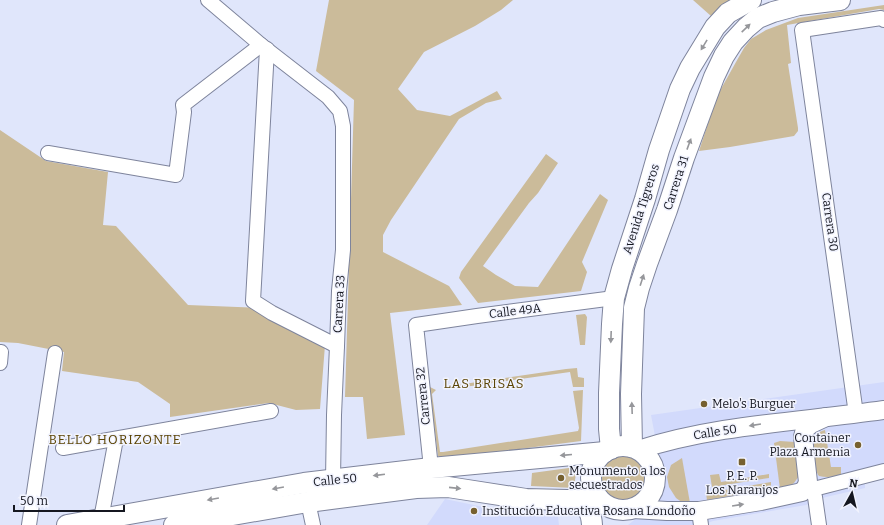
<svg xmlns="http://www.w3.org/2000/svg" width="884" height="525" viewBox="0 0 884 525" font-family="Bitter,serif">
<rect width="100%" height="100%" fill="#e0e6fb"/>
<g fill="#d2dafc">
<polygon points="884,382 884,479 865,483 865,488 826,497 806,505 713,521 702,525 628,525 658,501 664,486 664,472 660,462 651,415"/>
<polygon points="445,499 498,510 558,517 559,525 427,525"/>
</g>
<g fill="#cbbb9a">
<polygon points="329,0 513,0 501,10 475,26 424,52 398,89 417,110 450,116 497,91 502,99 486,103 459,119 391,220 383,235 383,252 449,286 462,305 390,313 405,435 367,439 363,397 345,397 354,100 316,71"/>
<polygon points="693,0 733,0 711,16"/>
<polygon points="884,5 884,10 879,9 787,25 791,63 788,64 798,128 798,131 794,136 730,147 699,151 717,96 736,62 744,48 751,39 766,30 798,18"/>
<polygon points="0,130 46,161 108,172 103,225 116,226 188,305 260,308 325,345 320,409 296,410 269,403 170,417 170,404 138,382 62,371 64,352 18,343 0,342"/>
<polygon points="546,154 558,163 538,193 529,203 483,266 496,275 515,286 538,287 600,194 608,200 582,262 587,272 581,291 478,303 459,278 461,272"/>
<polygon points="585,314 587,317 585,345 580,345 576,315"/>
<polygon points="577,368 578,377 584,378 584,387 573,387 570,372 450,389 450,386 566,369"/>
<polygon points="430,387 436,390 432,394 440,452 443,452 578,431 579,428 573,391 583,390 581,441 444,459 438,456 430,392"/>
<path d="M825,430L831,467H841V474C834,477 827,478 819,476C814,470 811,443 816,435C818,432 822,431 825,430Z"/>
<polygon points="780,441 795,442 799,476 794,483 787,487 780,489 774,443"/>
<circle cx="623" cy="478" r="22"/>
<polygon points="682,458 690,503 683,503 676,498 669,487 667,477 671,465"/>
<polygon points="576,467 577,468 575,480 575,487 574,488 531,486 532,473"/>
<polygon points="719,474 721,482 769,474 769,478 712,487 710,475"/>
<polygon points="771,482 771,489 707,500 706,493"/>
</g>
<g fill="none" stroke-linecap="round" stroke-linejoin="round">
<g stroke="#7e849c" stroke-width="16">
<g id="minor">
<polyline points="208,0 261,45 328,97 340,111 343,126 343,250 339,291 337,346 334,415 333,480 334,487"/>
<polyline points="267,49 253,301 272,313 337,346"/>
<polyline points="48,153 176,175 184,112 183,105 261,45"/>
<polyline points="0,363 1,352"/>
<polyline points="856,414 802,30 881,18 884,20"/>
<polyline points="63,448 271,411"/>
<polyline points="431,468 416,325 477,316 614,298"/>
<polyline points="808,482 810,490 815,497 819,525"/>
<polyline points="802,492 884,471"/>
<polyline points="308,502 313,525"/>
<polyline points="699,511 701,525"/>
<polyline points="101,519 116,439"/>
<polyline points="29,525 55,353"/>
</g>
</g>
<g stroke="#7e849c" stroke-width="20">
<g id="tertiary">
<path d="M638,450C718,424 802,422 884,410"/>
<polyline points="633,509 667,511 699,511 761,501 802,492 806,487 808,482 803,437 805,429 811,424 826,417"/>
</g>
</g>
<g stroke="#7e849c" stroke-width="22">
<g id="secondary">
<circle cx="623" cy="478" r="32"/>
<polyline points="632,447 631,394 634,308 639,288 647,264 667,210 684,158 714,77 724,56 733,42 746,28 758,18 773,12 799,5 840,0"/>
<polyline points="611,449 609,429 609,393 612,324 614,298 622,269 645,199 659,150 680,89 690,68 715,27 728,13 751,0"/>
<path d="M569,500C584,504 591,507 592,525"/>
<polyline points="67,525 304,483 431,468 605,452"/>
<polyline points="174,525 308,502 416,488 448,487 526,499 567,500 599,499"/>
</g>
</g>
<use href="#minor" stroke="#fff" stroke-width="14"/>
<use href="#tertiary" stroke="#fff" stroke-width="18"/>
<use href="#secondary" stroke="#fff" stroke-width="20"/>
</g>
<defs><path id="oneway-solid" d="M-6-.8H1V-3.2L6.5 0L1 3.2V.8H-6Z"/></defs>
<g fill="#96979b">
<use href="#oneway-solid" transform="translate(746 28) rotate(-44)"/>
<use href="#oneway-solid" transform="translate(704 45) rotate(121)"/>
<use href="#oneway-solid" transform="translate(689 144) rotate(-70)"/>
<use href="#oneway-solid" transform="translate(642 280) rotate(-72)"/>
<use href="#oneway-solid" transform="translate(611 337) rotate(92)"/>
<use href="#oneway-solid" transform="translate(632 408) rotate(-92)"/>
<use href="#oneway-solid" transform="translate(755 425) rotate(171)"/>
<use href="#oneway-solid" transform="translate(566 455) rotate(175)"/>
<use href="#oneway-solid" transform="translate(379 475) rotate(173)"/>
<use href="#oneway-solid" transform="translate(278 488) rotate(170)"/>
<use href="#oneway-solid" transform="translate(455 488) rotate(6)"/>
<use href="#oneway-solid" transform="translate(213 499) rotate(170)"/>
<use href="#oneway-solid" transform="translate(738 505) rotate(-9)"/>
</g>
<g fill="#76602f" stroke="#f1f3fe" stroke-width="1.5">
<circle cx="704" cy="404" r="4"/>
<circle cx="858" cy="445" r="4"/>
<rect x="738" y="458" width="8" height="8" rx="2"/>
<circle cx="561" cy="478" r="4"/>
<circle cx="474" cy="511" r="4"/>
</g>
<g text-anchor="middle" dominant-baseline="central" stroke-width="3" stroke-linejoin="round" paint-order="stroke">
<g font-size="12" fill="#151720" stroke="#f1f3fe">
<text transform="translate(676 183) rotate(-72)">Carrera 31</text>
<text transform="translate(641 209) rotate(-72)">Avenida Tigreros</text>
<text transform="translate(830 222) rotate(82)">Carrera 30</text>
<text transform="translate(339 304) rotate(-87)">Carrera 33</text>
<text transform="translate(515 311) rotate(-7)">Calle 49A</text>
<text transform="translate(423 396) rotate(-96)">Carrera 32</text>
<text transform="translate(715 432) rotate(-9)">Calle 50</text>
<text transform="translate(335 480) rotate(-6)">Calle 50</text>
</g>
<g font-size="12" fill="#151720" stroke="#f1f3fe" text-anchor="start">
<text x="712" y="404">Melo's Burguer</text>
<text x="850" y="438" text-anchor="end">Container<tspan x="850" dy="14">Plaza Armenia</tspan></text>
<text x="569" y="471">Monumento a los<tspan x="569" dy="14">secuestrados</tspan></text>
<text x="742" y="476" text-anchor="middle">P. E. P.<tspan x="742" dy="14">Los Naranjos</tspan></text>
<text x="482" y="511">Institución Educativa Rosana Londoño</text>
</g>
<g font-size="13" letter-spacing="1" fill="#5b4404" stroke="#f1f3fe">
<text x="484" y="383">LAS BRISAS</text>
<text x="115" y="439">BELLO HORIZONTE</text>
</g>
</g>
<g transform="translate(852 493) rotate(8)" stroke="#f1f3fe" stroke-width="3" paint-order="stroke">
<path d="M0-3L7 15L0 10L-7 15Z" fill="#151720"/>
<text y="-6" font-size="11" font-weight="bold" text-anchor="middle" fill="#151720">N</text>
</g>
<path d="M14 505v6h110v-6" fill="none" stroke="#151720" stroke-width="2"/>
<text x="20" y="505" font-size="12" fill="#151720" stroke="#f1f3fe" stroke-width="3" paint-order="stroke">50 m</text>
</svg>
